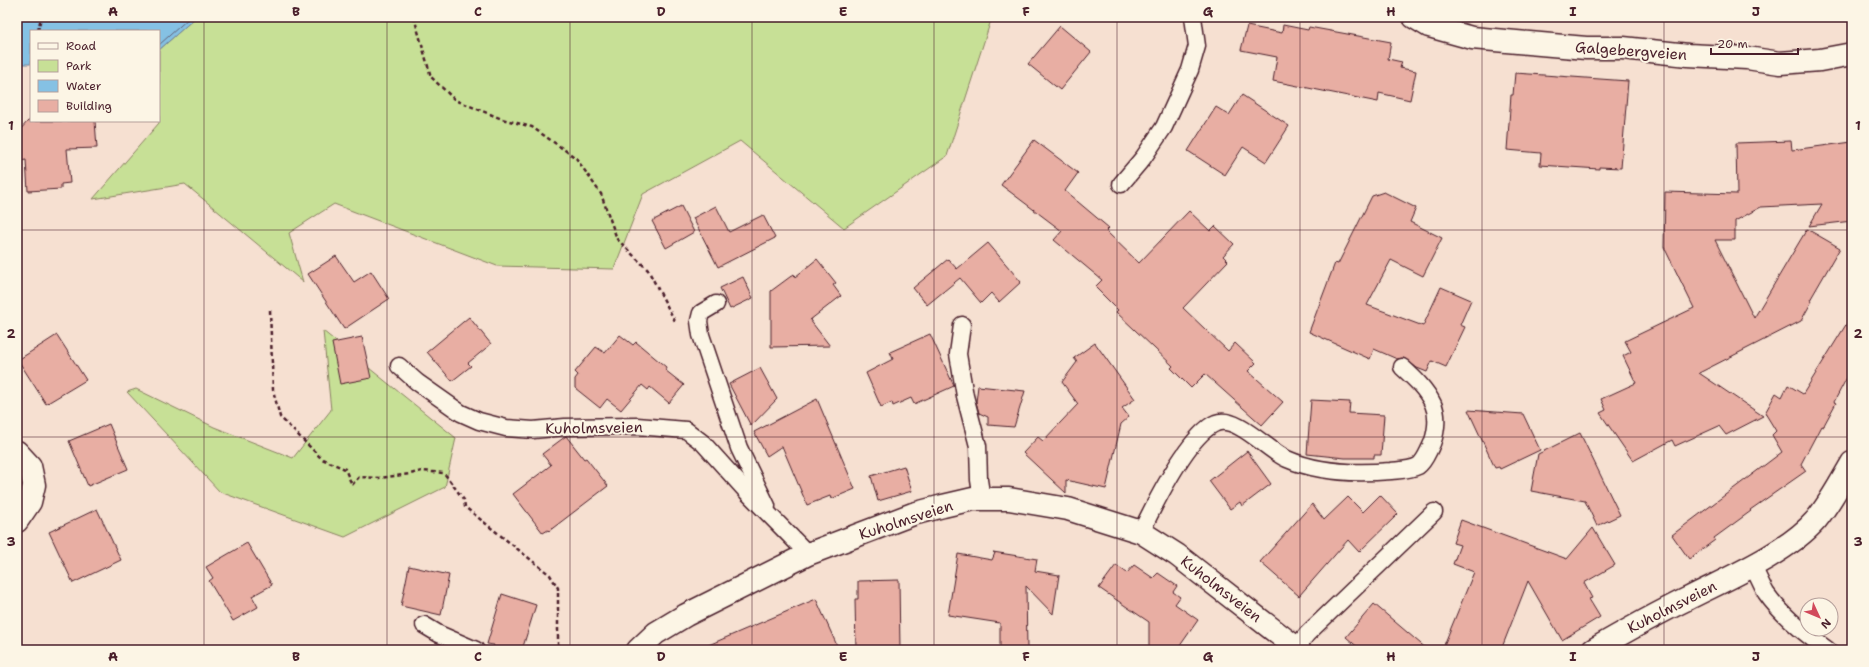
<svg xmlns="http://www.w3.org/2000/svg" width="1869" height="667" viewBox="0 0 1869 667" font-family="'Shantell Sans',sans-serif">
<rect width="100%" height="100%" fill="#f6e0d1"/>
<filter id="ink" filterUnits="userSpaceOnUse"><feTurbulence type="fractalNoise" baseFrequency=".025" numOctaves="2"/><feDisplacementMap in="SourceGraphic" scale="8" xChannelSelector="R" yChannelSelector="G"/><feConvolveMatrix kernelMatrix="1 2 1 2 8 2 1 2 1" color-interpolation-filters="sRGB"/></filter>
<g filter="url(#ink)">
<g fill="#c7e096" stroke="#888060">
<polygon points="196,17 992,17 947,156 844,228 740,141 643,194 614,269 497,266 334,204 289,233 303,282 185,184 93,199 159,123 159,50"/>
<polygon points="323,331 456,438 445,487 345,537 220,492 127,392 136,389 214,427 293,458 331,410"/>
</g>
<polygon fill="#85c1e4" stroke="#6d809a" points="17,17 196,17 159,50 159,31 31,31 31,64 17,64"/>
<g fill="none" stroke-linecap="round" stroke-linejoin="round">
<polyline stroke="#626075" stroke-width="1" points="159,45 190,17"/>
</g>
<g fill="#e8aea3" stroke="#4a1f2b">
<polygon points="1283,25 1308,30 1309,27 1391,42 1388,59 1402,62 1400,68 1416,71 1410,100 1379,93 1378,102 1273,81 1277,57 1241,50 1247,26 1282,33"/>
<polygon points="1060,26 1091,52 1060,90 1028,64"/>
<polygon points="1515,73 1628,81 1621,168 1599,167 1599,169 1540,165 1541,153 1507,150 1511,95 1513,95"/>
<polygon points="1242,95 1289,126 1266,162 1243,147 1225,175 1188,151 1216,107 1229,115"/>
<polygon points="28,121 95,121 97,148 67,149 70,183 61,184 61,189 28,191 26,160 20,161 18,132"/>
<polygon points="1034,140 1078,173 1065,191 1109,228 1106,231 1139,263 1189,211 1210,231 1215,226 1234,244 1223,256 1228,261 1183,308 1228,351 1235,343 1256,363 1248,371 1283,402 1262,425 1205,374 1191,388 1171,368 1173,366 1116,312 1118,310 1095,287 1102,280 1054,240 1062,231 1001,185"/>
<polygon points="1791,141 1792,150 1852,142 1852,221 1809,226 1822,204 1761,207 1735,221 1735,240 1715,240 1754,318 1807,229 1840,248 1810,300 1812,301 1801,321 1699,373 1763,416 1726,435 1719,426 1675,446 1672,440 1633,461 1600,413 1606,410 1601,399 1636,383 1623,356 1631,352 1625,341 1694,308 1664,247 1665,192 1737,194 1736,143"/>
<polygon points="1384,192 1416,208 1410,222 1442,238 1423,276 1391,260 1367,305 1423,326 1441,287 1471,300 1460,325 1465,327 1446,367 1432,361 1427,372 1417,368 1404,358 1397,359 1374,349 1370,359 1309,332 1335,263 1338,264 1372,196"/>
<polygon points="681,206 694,232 666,248 652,221"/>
<polygon points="716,206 729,232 763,215 775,238 718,267 693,218"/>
<polygon points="988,243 1021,282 999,302 991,293 981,303 960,278 927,305 913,288 948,259 957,269"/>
<polygon points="336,256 354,282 371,271 389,299 344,329 308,274"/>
<polygon points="817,259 836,283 833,285 841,296 810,320 830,346 771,347 771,291 794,274 795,277"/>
<polygon points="743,277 753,298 730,309 720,288"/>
<polygon points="1852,315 1852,368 1834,402 1836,403 1823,427 1821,426 1801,464 1806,471 1750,510 1751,511 1714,538 1715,540 1689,559 1672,535 1782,452 1772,435 1776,431 1765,413 1776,393 1782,397 1788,385 1803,394"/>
<polygon points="469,317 491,344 468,363 471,366 452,381 427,352"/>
<polygon points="930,334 954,386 914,404 911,398 893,406 892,402 881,407 866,373 893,359 890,352"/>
<polygon points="57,335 86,380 46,404 18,360"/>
<polygon points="620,335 633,345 636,342 666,367 665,370 684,385 669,403 650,387 648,390 642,385 621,410 607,399 600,408 575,388 575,379 578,375 575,372 596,347 605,353"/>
<polygon points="362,337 371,378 340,384 332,343"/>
<polygon points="1095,343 1135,399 1122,408 1129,417 1121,424 1106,489 1066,480 1066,493 1023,453 1038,437 1043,441 1078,404 1062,382 1077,362 1074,358"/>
<polygon points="760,368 777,399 751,426 729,384"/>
<polygon points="978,386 1025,391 1014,427 988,425 988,417 979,413 976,402"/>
<polygon points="817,399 855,489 831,499 830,496 807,505 782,446 767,456 754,432"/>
<polygon points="1311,400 1350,402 1349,413 1384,415 1381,455 1374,455 1374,458 1345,458 1307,454"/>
<polygon points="1468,410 1523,414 1540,450 1500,469 1499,467 1495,468"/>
<polygon points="109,424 128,469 88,486 69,441"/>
<polygon points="1580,433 1620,515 1597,526 1585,501 1531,491 1538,454"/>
<polygon points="566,436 584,459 586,458 608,486 549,531 548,530 543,533 513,494 551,465 542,454"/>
<polygon points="1247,451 1271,484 1242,506 1240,502 1230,509 1209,481"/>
<polygon points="904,466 912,491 878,501 871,476"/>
<polygon points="1380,495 1398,514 1359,552 1348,540 1299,596 1260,562 1312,504 1324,520 1348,497 1363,512"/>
<polygon points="97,509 121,560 73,583 49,532"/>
<polygon points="1461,520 1567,559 1593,528 1615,565 1584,583 1592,598 1589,599 1600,617 1562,640 1528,581 1501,650 1442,650 1474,572 1453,564 1460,545 1453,543"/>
<polygon points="247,543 272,585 252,596 258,607 233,621 209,581 213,578 206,567"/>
<polygon points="993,552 1037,559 1035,571 1059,575 1053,614 1026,586 1027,650 1000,650 1000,623 948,615 958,554 992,560 995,553"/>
<polygon points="1116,565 1127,573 1134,565 1153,578 1158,573 1177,586 1173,592 1180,597 1175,604 1198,620 1177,650 1149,650 1149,622 1099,588"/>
<polygon points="409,566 449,575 441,615 401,606"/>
<polygon points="899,580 900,650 856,650 855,599 858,599 858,581"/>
<polygon points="502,594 536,605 522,650 492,650 494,645 487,644"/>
<polygon points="816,599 839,650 697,650"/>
<polygon points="1374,604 1428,650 1361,650 1346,637"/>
</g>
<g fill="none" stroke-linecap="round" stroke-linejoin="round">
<g stroke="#4a1f2b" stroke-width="19">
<g id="service">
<polyline points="1121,184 1143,158 1164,127 1190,70 1197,46 1193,17"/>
<polyline points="716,304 701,313 699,321 701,335 739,448 767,506"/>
<polyline points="962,325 958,354 965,396 978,446 979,480 982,499"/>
<polyline points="399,366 417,382 461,413 479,421 506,428 533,430 565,427 637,426 686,430 703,443 747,492 808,554"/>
<path d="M1141,532C1154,505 1189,434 1216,423C1237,415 1268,451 1287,459C1319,473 1357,474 1391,471C1400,470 1410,470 1418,466C1424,462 1427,454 1430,448C1436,436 1439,417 1433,404C1426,389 1414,378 1402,367"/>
<path d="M1752,565C1757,574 1761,584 1766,593C1782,616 1805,634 1828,650"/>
<polyline points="424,625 439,634 476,650"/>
<polyline points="1296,648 1307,634 1434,512"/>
</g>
</g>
<g stroke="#4a1f2b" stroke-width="25">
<g id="minor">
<polyline points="1414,17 1429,26 1472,38 1586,48 1623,48 1688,55 1747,58 1780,63 1820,60 1852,54"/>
<polyline points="17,452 30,466 34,485 30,502 17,521"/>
<polyline points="638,650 656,633 686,615 808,554 913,514 943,506 973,499 1009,499 1068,509 1141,532 1177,555 1299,650"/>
<path d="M1593,650C1624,632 1656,614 1689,598C1728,578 1787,553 1816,520C1830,503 1841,482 1852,463"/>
</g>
</g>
<g stroke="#4a1f2b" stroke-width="2.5" stroke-dasharray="4 3" stroke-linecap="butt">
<polyline points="414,17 431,77 455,100 502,119 532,127 576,158 601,194 617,239 648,270 676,323"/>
<polyline points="38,31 41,17"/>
<polyline points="270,310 273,390 280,417 322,459 345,469 352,485 359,477 379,478 410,474 422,471 444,473 464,500 465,507 550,575 558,588 558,650"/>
</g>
<use href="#service" stroke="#fcf5e5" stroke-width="16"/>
<use href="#minor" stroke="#fcf5e5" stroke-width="22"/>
</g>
</g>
<path fill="none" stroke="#4a1f2b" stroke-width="1" stroke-opacity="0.55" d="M204,17V650M387,17V650M570,17V650M752,17V650M934,17V650M1117,17V650M1300,17V650M1482,17V650M1664,17V650M17,230H1852M17,437H1852"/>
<g text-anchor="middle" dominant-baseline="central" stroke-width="4" stroke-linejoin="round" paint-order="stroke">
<g font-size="15" fill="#4a1f2b" stroke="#fcf5e5">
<text transform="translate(1631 51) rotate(4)">Galgebergveien</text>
<text transform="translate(594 428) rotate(-1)">Kuholmsveien</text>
<text transform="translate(906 520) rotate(-18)">Kuholmsveien</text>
<text transform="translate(1221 589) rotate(38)">Kuholmsveien</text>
<text transform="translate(1672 607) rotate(-27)">Kuholmsveien</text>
</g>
</g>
<rect width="1869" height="667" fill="none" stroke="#fcf5e5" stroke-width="44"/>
<rect x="30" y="30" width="130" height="92" fill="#fcf5e5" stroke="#b59f9b"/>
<rect x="38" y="43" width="20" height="6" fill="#fcf5e5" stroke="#b59f9b"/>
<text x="66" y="50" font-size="12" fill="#4a1f2b">Road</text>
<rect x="38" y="60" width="20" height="12" fill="#c7e096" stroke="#b59f9b"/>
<text x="66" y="70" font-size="12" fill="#4a1f2b">Park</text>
<rect x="38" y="80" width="20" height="12" fill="#85c1e4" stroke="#b59f9b"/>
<text x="66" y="90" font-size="12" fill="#4a1f2b">Water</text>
<rect x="38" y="100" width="20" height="12" fill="#e8aea3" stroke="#b59f9b"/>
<text x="66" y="110" font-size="12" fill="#4a1f2b">Building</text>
<g transform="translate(1819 617) rotate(134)"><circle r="19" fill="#fcf5e5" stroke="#b59f9b"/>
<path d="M0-3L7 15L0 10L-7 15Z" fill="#d1495b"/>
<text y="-6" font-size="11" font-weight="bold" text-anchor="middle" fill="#4a1f2b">N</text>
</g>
<path d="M1711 48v6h87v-6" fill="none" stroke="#4a1f2b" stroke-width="2"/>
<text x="1717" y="48" font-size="12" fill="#4a1f2b" stroke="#fcf5e5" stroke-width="3" paint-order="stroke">20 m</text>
<rect x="22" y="22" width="1825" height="623" fill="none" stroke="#4a1f2b" stroke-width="1.5"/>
<g font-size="13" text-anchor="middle" font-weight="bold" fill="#4a1f2b">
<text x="113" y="16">A</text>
<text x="296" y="16">B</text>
<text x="478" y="16">C</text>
<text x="661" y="16">D</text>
<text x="843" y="16">E</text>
<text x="1026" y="16">F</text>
<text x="1208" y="16">G</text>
<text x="1391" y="16">H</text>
<text x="1573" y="16">I</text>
<text x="1756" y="16">J</text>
<text x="11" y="130">1</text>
<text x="1858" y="130">1</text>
<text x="11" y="338">2</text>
<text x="1858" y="338">2</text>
<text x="11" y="546">3</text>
<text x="1858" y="546">3</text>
<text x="113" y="661">A</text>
<text x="296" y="661">B</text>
<text x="478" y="661">C</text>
<text x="661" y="661">D</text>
<text x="843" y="661">E</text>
<text x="1026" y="661">F</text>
<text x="1208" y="661">G</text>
<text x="1391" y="661">H</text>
<text x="1573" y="661">I</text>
<text x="1756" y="661">J</text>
</g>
</svg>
